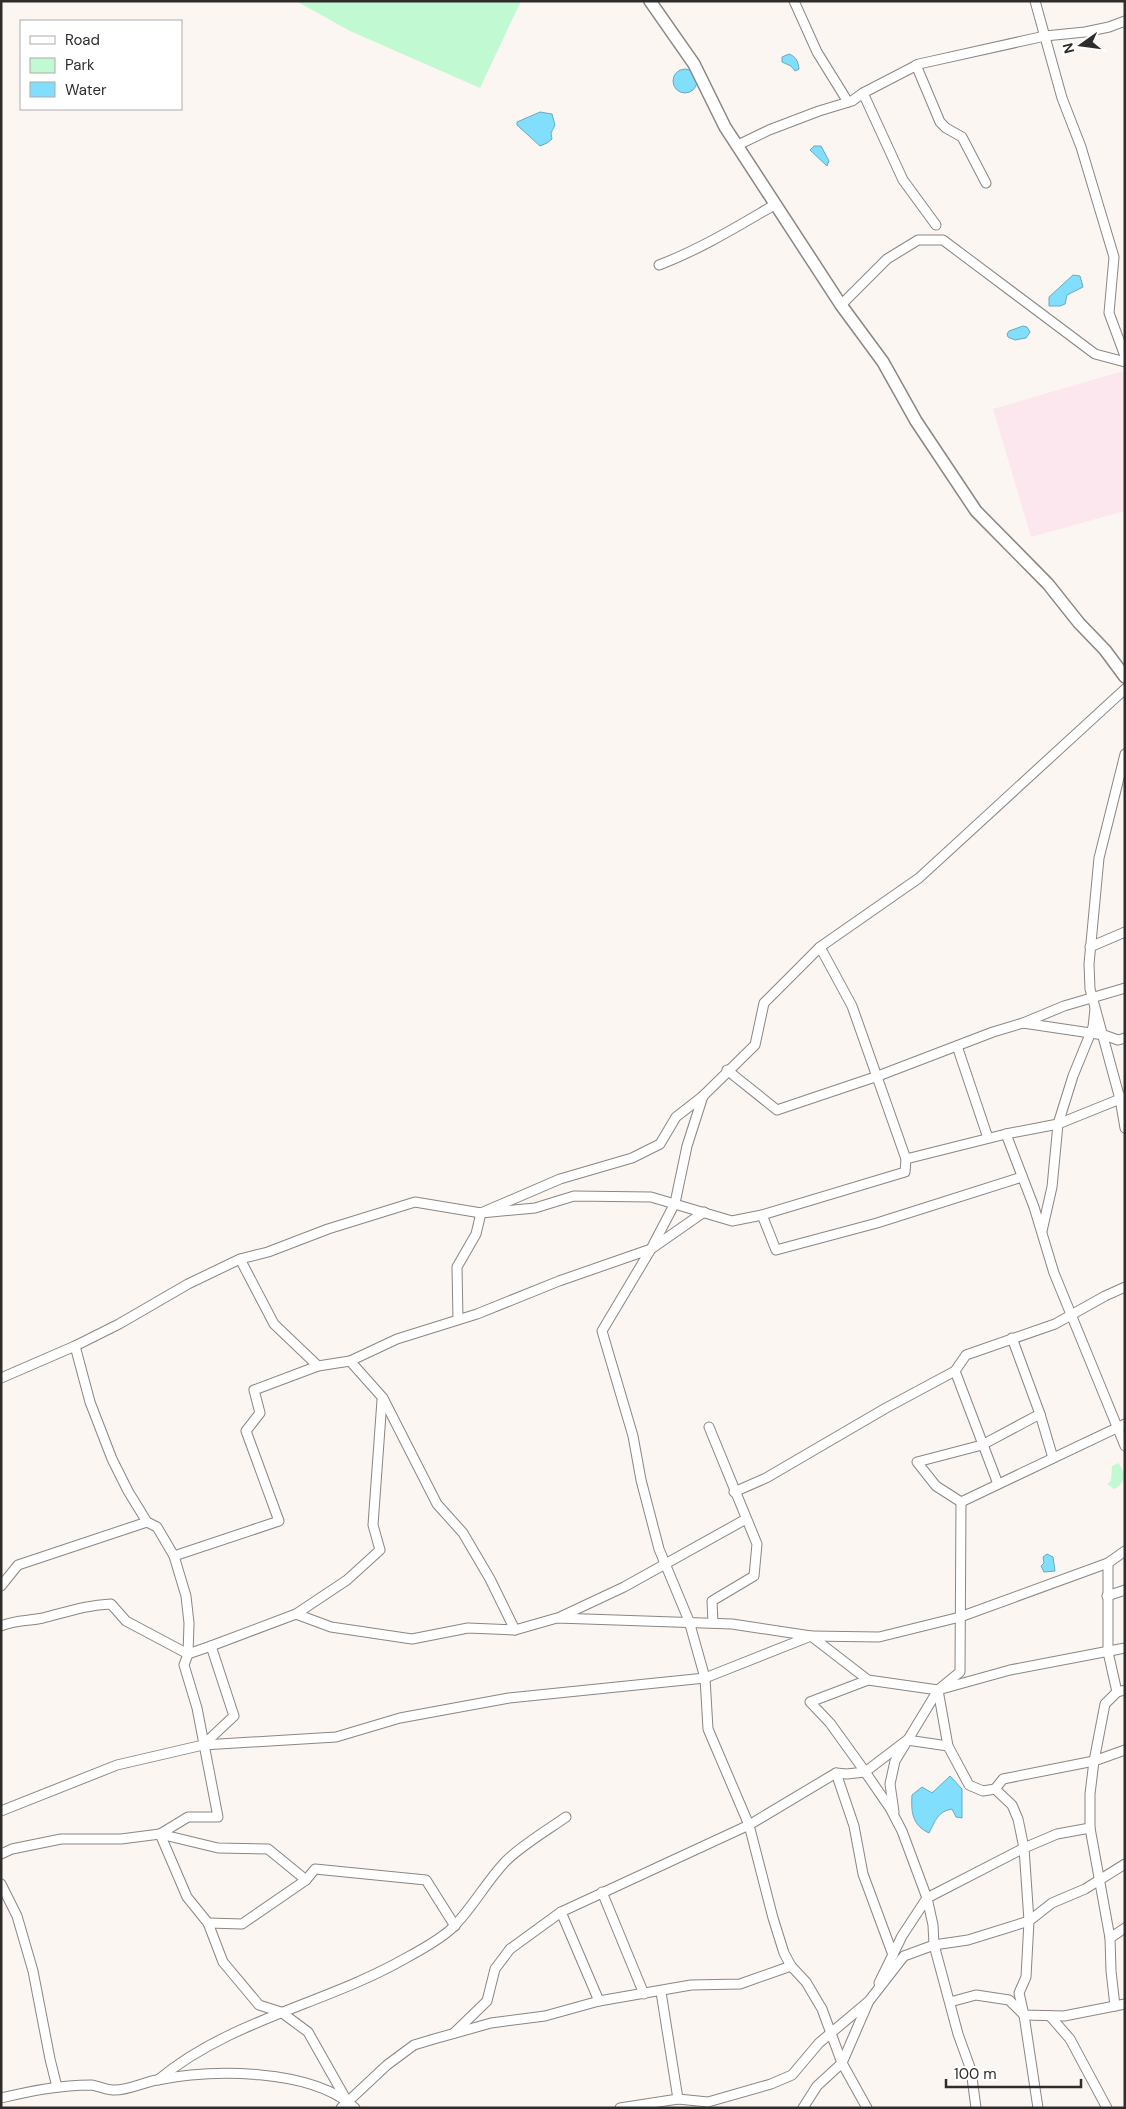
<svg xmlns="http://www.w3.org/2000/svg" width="1126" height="2109" viewBox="0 0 1126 2109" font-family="'DM Sans',sans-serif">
<rect width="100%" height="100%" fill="#fcf6f2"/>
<polygon fill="#fce7ee" points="1123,371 1125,377 1125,511 1031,537 993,409"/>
<g fill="#c1f9d2">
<polygon points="296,1 521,1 480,88 350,31"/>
<path d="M1118,1463C1126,1471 1126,1484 1114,1489L1107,1484L1111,1481L1112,1466Z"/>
</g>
<g fill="#81dffd" stroke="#68aabe">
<path d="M789,54C797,57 798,62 799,69L795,71L791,66L782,62V57Z"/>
<circle cx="685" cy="81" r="12"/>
<polygon points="540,112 552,114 555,125 551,133 552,139 547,143 540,146 517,125 517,122"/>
<polygon points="814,146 821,146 829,161 827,166 810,150"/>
<polygon points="1073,275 1080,276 1083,287 1067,295 1065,304 1060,306 1049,306 1049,297"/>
<polygon points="1023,326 1027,327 1030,332 1026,338 1015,340 1008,337 1007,334 1009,331"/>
<polygon points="1047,1554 1053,1557 1055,1571 1044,1572 1041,1566 1044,1563 1043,1557"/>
<path d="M950,1776L962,1789V1818L956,1817L952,1809C938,1811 935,1821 929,1833C912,1825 911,1812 912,1795L922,1787L932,1793Z"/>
</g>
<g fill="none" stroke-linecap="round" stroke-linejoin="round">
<g stroke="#8b8683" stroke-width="11">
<g id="minor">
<polyline points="794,1 817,52 848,102"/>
<polyline points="1035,1 1062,98 1081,147 1114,257 1109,313 1125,356"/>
<polyline points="916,65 940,122 946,128 962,137 986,183"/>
<polyline points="863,93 903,180 936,225"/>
<polyline points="738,145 769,130 819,111 852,101 863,93 919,64 1045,36 1085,32 1109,27 1125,21"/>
<path d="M659,265C701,249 738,226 776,204"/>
<polyline points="841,305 887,259 918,240 943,240 1095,354 1125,362"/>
<polyline points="1125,754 1099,858 1089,964 1090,989 1120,1099 1125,1128"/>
<polyline points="820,947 852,1006 906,1159"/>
<polyline points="1090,947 1125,932"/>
<polyline points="1023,1023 1064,1006 1125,988"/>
<polyline points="957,1046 988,1138"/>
<polyline points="727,1070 777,1110 878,1076 993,1032 1023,1023 1104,1035 1118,1040 1125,1038"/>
<polyline points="1006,1134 1034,1207 1054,1273 1125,1446"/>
<polyline points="704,1212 651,1249 602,1331 633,1436 641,1480 659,1549 689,1621 705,1678 708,1729 749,1825 773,1918 784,1953 791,1966 806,1982 822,2009 842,2063 867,2108"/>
<polyline points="762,1215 776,1250 877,1223 1022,1177"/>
<polyline points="1042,1231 1052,1187 1058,1124 1073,1076 1093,1027 1095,1009"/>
<polyline points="240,1259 274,1324 318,1366"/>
<polyline points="458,1319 457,1267 476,1234 481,1213 560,1179 632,1158 660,1144 676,1117 703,1096 755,1045 764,1003 820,947 919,878 1125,689"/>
<polyline points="1012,1338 1040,1414 1053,1458"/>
<polyline points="75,1346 90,1402 112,1459 128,1491 147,1522 157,1527 174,1556"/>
<polyline points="350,1361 397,1339 477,1314 559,1281 651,1249 675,1203 687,1146 703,1096"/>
<polyline points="955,1371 998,1484"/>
<polyline points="1,1378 75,1346 119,1324 188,1284 240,1259 268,1252 328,1229 415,1202 481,1213 535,1208 574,1196 651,1197 732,1221 762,1215 905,1172 906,1159 1006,1134 1058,1124 1125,1097"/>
<polyline points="709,1427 757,1544 754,1576 712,1601 713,1623"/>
<polyline points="734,1492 766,1478 886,1408 955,1371 966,1355 1055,1324 1105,1296 1125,1287"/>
<polyline points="961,1502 960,1672 938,1690 948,1746 969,1785 983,1791 995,1789 1012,1805 1018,1819 1024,1848 1029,1921 1026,1977 1019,1993 1024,2015 1038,2108"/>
<polyline points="961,1502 936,1486 917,1462 982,1445 1040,1414"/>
<polyline points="961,1502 1125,1424"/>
<polyline points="1108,1563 1108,1652 1117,1692 1125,1690"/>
<polyline points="1,1586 18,1565 147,1522"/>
<polyline points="1107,1596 1125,1590"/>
<polyline points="296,1614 331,1627 412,1639 468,1628 515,1630 557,1618 732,1624 811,1636 868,1680 938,1690 1010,1670 1125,1648"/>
<polyline points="560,1617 624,1587 746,1519"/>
<path d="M1,1626C14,1620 29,1621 43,1618C67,1612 86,1605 111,1604L126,1621L188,1654L211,1646"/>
<polyline points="868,1680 810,1702 830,1723 861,1766 890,1808 902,1831 927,1898 933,1925 934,1945 958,2034 971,2070 976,2108"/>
<polyline points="203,1745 234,1716 211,1646 296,1614 347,1580 380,1550 373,1525 382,1400"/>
<polyline points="836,1773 854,1826 863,1874 893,1955"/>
<polyline points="995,1789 1003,1779 1094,1761 1125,1750"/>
<polyline points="1,1811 117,1765 203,1745 336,1737 400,1718 509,1698 705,1678 811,1636 879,1637 960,1617 1108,1563 1125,1551"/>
<polyline points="894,1812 890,1784 895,1761 938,1690"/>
<polyline points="160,1834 188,1817 218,1817 197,1708 184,1665 188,1654 189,1623 186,1596 174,1556 279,1521 246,1431 260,1413 254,1390 318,1366 350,1361 383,1398 437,1504 463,1533 490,1579 515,1630"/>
<polyline points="160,1834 187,1897 208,1923 223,1962 259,2005 281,2012 308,2032 347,2101"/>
<polyline points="1,1854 12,1849 61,1839 121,1839 160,1834 218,1848 268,1849 306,1880 315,1869 426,1880 455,1926"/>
<polyline points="1,1884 17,1916 33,1971 50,2059 57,2087"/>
<polyline points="602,1892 644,1994"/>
<polyline points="561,1912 599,2001"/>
<polyline points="208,1923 242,1924 306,1880"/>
<polyline points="1110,1938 1090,1828 1090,1794 1094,1761 1105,1704 1117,1692"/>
<polyline points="879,1983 902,1936 927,1898 1024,1848 1057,1834 1090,1828"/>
<polyline points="661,1992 678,2099"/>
<polyline points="950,2002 976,1995 1009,2000 1024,2015 1064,2016 1125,2004"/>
<polyline points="1115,2006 1111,1971 1110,1938 1125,1928"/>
<polyline points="1050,2016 1070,2039 1107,2108"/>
<polyline points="454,2033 487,2001 495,1969 510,1949 561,1912 749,1825 836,1773 847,1774 865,1772 907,1740 948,1746"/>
<path d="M158,2080C229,2020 326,2004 406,1958C419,1951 447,1935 456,1924C474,1905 487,1881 505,1862C519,1847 549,1829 566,1817"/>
<path d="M1,2098C31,2091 60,2085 91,2085C99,2086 106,2090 113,2090C127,2091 144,2082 157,2080C212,2069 311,2068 355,2108"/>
<polyline points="341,2108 387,2065 414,2045 434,2039 491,2023 545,2016 599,2001 691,1985 740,1984 791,1966"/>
<polyline points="620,2108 678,2099 708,2102 771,2084 792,2075 819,2043 869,2001 904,1956 934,1945 968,1940 1029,1921 1052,1903 1085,1889 1125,1864"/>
<polyline points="803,2108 817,2086 842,2063 868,2003"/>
</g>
</g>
<g stroke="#8b8683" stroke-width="14">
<polyline id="tertiary" points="650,1 694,64 725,127 841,305 883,362 916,421 976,511 1048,584 1079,623 1105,650 1125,677"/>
</g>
<use href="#minor" stroke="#fff" stroke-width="9"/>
<use href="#tertiary" stroke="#fff" stroke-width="11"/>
</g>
<rect width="1126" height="2109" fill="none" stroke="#2f2d2c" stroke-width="5"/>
<rect x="20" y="20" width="162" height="90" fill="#ffffff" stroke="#acabab"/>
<rect x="30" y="36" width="25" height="8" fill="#ffffff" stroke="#acabab"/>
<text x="65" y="45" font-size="15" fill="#2f2d2c">Road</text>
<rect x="30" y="58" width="25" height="15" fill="#c1f9d2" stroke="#acabab"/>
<text x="65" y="70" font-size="15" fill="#2f2d2c">Park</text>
<rect x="30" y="82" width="25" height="15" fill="#81dffd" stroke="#acabab"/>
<text x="65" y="95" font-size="15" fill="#2f2d2c">Water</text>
<g transform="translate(1081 45) rotate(256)" stroke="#ffffff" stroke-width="4" paint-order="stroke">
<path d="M0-4L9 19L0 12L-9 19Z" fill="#2f2d2c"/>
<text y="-8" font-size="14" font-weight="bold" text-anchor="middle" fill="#2f2d2c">N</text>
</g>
<path d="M946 2079v8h135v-8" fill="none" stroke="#2f2d2c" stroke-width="2.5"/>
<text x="954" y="2079" font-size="15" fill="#2f2d2c" stroke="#ffffff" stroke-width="4" paint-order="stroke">100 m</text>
</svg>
